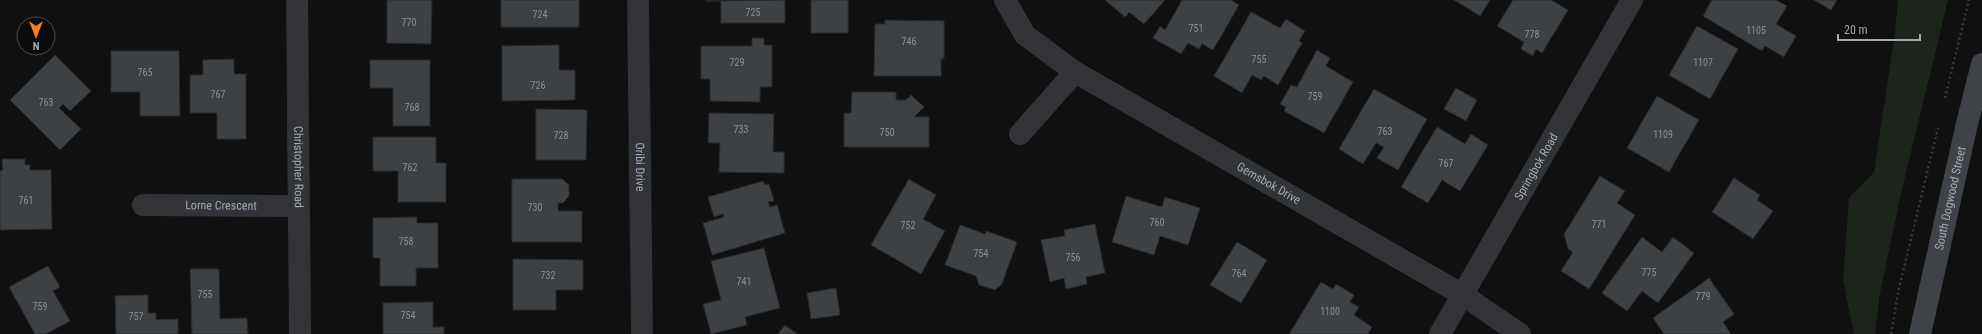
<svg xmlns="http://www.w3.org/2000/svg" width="1982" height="334" viewBox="0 0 1982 334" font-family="'Roboto Condensed',sans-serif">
<rect width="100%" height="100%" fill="#101011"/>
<polygon fill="#1c241c" points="1898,0 1948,0 1902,189 1880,293 1875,334 1854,334 1843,280 1849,198 1874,172 1895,33"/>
<g fill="#3e4144" stroke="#2a2a2d">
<polygon points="387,0 432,0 431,44 387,43"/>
<rect x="501" y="0" width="78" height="27"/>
<polygon points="785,0 785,23 721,23 721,1 706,1"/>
<rect x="811" y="0" width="37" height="33"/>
<polygon points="1105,0 1165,0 1144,24 1129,12 1125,17"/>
<polygon points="1182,0 1231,0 1239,5 1213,50 1202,44 1199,49 1188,43 1181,54 1153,38 1160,26 1165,30"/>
<polygon points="1454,0 1490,0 1480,16"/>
<polygon points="1513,0 1551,0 1568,10 1542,53 1536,49 1533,56 1521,49 1524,42 1497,26"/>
<polygon points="1712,0 1776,0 1787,6 1776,24 1796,36 1784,57 1765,46 1762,51 1703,16"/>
<polygon points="1814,0 1837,0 1831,10"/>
<polygon points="1251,12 1280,28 1286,19 1305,31 1299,41 1302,43 1278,85 1264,76 1261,80 1252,75 1242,93 1214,76"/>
<polygon points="885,20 944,21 944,59 941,59 941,76 874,76 875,24 885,24"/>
<polygon points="1697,26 1738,49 1710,99 1669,75"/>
<polygon points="752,38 764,38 764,45 772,45 772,87 760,87 760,102 710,101 710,79 701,79 701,46 752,46"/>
<polygon points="559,45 559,70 575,70 575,100 502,101 502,46"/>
<polygon points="1317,50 1330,58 1326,66 1353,82 1324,133 1284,111 1286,107 1280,104 1291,85 1297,87"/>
<polygon points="111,51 179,51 180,116 140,116 140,92 111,92"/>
<polygon points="55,55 91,91 70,111 63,104 59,108 81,129 60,150 10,100"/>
<polygon points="234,59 234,74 246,74 246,139 217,139 217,113 190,113 190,75 203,75 203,60"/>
<polygon points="370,60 430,60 430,126 393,126 393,88 370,88"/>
<polygon points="1456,88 1477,100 1466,121 1444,109"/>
<polygon points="1374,89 1427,119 1398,170 1377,158 1384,147 1376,143 1363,164 1339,149"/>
<polygon points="852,92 896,92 896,100 906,100 911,95 924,107 914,117 929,117 929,147 844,147 844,113 851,113"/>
<polygon points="1657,96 1699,120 1669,172 1627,148"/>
<polygon points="536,109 587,110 586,160 536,160"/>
<polygon points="709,113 774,114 773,152 784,152 784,173 719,172 720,143 708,143"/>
<polygon points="1437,127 1465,144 1471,134 1488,145 1460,191 1442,180 1428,203 1401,187"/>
<polygon points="373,137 436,137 436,163 446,163 446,202 398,202 398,171 373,171"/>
<polygon points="2,159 25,159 25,165 30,165 30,170 51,170 52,229 0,230 0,171 3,170"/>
<polygon points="1600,176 1625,191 1617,203 1635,215 1589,289 1561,271 1573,252 1568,249 1564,234"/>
<polygon points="1734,178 1760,195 1757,200 1773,211 1753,239 1712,212"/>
<polygon points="512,179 562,179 569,185 569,196 563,203 558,203 558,211 582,211 582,242 512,242"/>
<polygon points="909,179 936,195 923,219 945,231 921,274 871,245"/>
<polygon points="763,181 765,185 769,184 774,201 768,202 770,207 777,205 785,233 712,255 703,223 724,217 723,214 714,217 708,197"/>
<polygon points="1126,196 1162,207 1165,197 1200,208 1188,245 1160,236 1154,255 1112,242"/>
<polygon points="417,217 417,223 438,223 438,268 416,268 416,286 380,286 380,258 373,258 373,218"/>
<polygon points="1095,224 1105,273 1086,277 1087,284 1066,289 1064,278 1050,282 1041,240 1065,236 1064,230"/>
<polygon points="960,225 985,234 986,231 1017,242 1002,284 995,290 979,285 976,276 945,265"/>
<polygon points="1642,237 1662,252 1673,237 1694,253 1658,303 1642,291 1627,311 1602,293"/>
<polygon points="1237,242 1267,260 1241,303 1210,285"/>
<polygon points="764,248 780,308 745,317 747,325 711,334 703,304 721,300 711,261"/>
<polygon points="513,259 583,260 583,290 556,290 556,310 513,310"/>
<polygon points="48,266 60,287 53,291 70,321 46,334 35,334 9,287"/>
<polygon points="190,269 219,269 220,319 247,318 248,334 192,334"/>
<polygon points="1709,278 1734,314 1723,322 1731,334 1664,334 1653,318"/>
<polygon points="1321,282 1333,289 1336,284 1354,295 1350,302 1359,307 1354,315 1372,327 1368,334 1289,334"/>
<polygon points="836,288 840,315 811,319 807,293"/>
<polygon points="148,295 148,313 156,313 156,320 178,319 178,334 116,334 115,296"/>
<polygon points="433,302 433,327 444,327 444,334 383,334 383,303"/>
<polygon points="785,325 797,334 778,334"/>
</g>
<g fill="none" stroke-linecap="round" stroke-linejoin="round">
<g stroke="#373a3d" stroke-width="2.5" stroke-dasharray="2 3" stroke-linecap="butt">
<polyline points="1945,98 1969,0"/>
<polyline points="1891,334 1899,288 1938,128"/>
</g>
<g stroke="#313336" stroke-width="22">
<path id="s1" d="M297,0L300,334"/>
<path id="s2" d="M638,0L642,334"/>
<path id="s3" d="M1005,0L1025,35L1075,72L1463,295L1520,334"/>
<polyline points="1020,134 1075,72"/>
<path id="s4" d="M143,205L298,206"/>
<path id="s5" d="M1440,334L1632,0"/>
</g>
<path stroke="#3f4246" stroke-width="22" id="s6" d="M1920,334L1966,128L1982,64"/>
</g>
<g text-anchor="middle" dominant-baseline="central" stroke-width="3" stroke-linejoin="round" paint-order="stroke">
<g font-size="10" fill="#889096">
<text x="753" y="12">725</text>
<text x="540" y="14">724</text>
<text x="409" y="22">770</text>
<text x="1196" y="28">751</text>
<text x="1756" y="30">1105</text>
<text x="1532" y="34">778</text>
<text x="909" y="41">746</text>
<text x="1259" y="59">755</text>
<text x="737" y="62">729</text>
<text x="1703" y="62">1107</text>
<text x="145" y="72">765</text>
<text x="538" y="85">726</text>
<text x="218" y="94">767</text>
<text x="1315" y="96">759</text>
<text x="46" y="102">763</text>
<text x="412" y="107">768</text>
<text x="741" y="129">733</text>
<text x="1385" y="131">763</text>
<text x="887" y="132">750</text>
<text x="1663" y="134">1109</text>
<text x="561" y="135">728</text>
<text x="1446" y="163">767</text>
<text x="410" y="167">762</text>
<text x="26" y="200">761</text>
<text x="535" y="207">730</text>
<text x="1157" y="222">760</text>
<text x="1599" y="224">771</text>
<text x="908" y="225">752</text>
<text x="406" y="241">758</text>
<text x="981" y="253">754</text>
<text x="1073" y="257">756</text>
<text x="1649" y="272">775</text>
<text x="1239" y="273">764</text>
<text x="548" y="275">732</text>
<text x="744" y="281">741</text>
<text x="205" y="294">755</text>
<text x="1703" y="296">779</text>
<text x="40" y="306">759</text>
<text x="1330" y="311">1100</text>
<text x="408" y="315">754</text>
<text x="136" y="316">757</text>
</g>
<g font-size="12" fill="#a0aab2" stroke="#0b0b0c">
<text stroke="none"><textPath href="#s1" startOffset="167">Christopher Road</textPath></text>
<text stroke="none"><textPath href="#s2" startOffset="167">Oribi Drive</textPath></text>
<text stroke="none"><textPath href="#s5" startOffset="193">Springbok Road</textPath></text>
<text stroke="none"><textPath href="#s3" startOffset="326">Gemsbok Drive</textPath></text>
<text stroke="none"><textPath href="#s6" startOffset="139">South Dogwood Street</textPath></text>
<text stroke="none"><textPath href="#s4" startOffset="78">Lorne Crescent</textPath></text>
</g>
</g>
<g transform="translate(36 36) rotate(180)"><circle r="19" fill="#0b0b0c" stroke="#474b4e"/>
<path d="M0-3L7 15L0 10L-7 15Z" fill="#f48025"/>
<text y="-6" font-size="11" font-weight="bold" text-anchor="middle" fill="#a0aab2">N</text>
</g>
<path d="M1838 34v6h82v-6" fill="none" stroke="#a0aab2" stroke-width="2"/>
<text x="1844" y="34" font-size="12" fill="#a0aab2" stroke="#0b0b0c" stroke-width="3" paint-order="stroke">20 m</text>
</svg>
